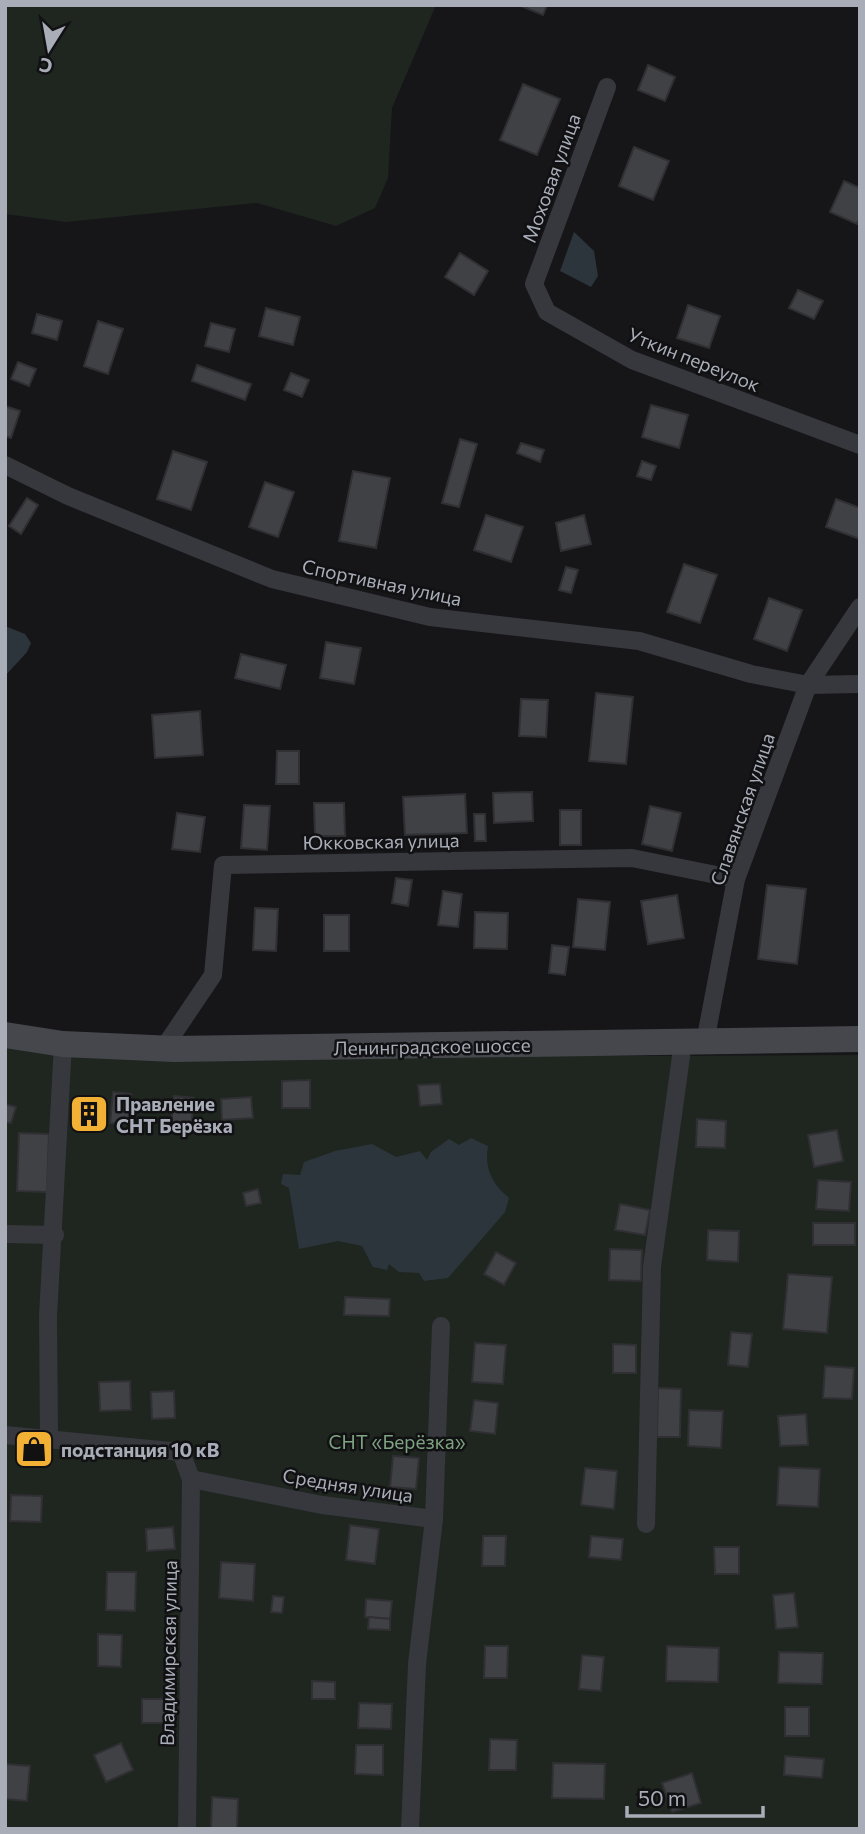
<svg xmlns="http://www.w3.org/2000/svg" width="865" height="1834" viewBox="0 0 865 1834" font-family="Commissioner,sans-serif">
<rect width="100%" height="100%" fill="#161618"/>
<g fill="#1e261f">
<polygon points="5,5 436,5 392,108 388,178 375,208 336,226 257,203 66,222 5,214"/>
<polygon points="5,1046 637,1056 860,1055 860,1829 5,1829"/>
</g>
<g fill="#2c353c">
<polygon points="574,232 594,251 598,276 591,287 560,271"/>
<polygon points="5,626 25,634 31,643 27,652 5,676"/>
<path d="M471,1138L488,1146C484,1168 492,1184 509,1198L505,1212L448,1278L424,1281L419,1273L399,1272L389,1264L387,1270L373,1267L362,1246L338,1241L299,1249L289,1188L281,1184L283,1174L300,1175L304,1162L335,1151L372,1144L396,1157L420,1151L427,1160L431,1152L449,1139L459,1145Z"/>
</g>
<g fill="#404145" stroke="#303034" stroke-width="2">
<polygon points="519,5 547,5 543,15"/>
<polygon points="648,65 675,77 665,101 638,90"/>
<polygon points="523,84 560,99 537,155 500,140"/>
<polygon points="634,147 669,161 653,200 619,186"/>
<polygon points="844,181 860,188 860,218 857,224 830,212"/>
<polygon points="460,253 488,271 474,295 445,277"/>
<polygon points="798,290 823,301 814,319 789,308"/>
<polygon points="688,305 720,316 709,348 677,338"/>
<polygon points="266,308 300,317 293,345 259,336"/>
<polygon points="37,314 62,321 57,340 32,333"/>
<polygon points="98,321 123,329 108,374 84,366"/>
<polygon points="211,323 235,329 229,352 205,346"/>
<polygon points="18,362 36,369 29,386 11,379"/>
<polygon points="197,365 251,384 245,400 192,381"/>
<polygon points="291,373 309,380 302,397 284,390"/>
<polygon points="651,405 688,415 679,448 642,437"/>
<polygon points="5,406 20,411 11,438 5,436"/>
<polygon points="460,439 477,444 459,507 442,503"/>
<polygon points="521,443 544,450 540,462 517,453"/>
<polygon points="173,451 207,462 191,510 157,499"/>
<polygon points="642,461 656,466 651,480 637,476"/>
<polygon points="353,471 390,478 376,548 339,541"/>
<polygon points="265,482 294,492 278,537 249,527"/>
<polygon points="27,498 38,505 21,534 9,526"/>
<polygon points="836,499 860,508 860,539 826,527"/>
<polygon points="486,515 523,527 511,562 474,550"/>
<polygon points="584,515 591,544 561,551 556,523"/>
<polygon points="684,564 717,575 700,623 667,612"/>
<polygon points="566,567 578,570 571,593 559,590"/>
<polygon points="769,598 802,610 787,651 754,639"/>
<polygon points="326,642 361,648 354,684 320,678"/>
<polygon points="241,654 286,665 280,689 235,678"/>
<polygon points="596,693 633,697 626,764 589,761"/>
<polygon points="521,699 548,700 546,737 519,736"/>
<polygon points="200,711 203,755 155,758 152,715"/>
<polygon points="277,751 299,751 299,784 276,784"/>
<polygon points="532,792 533,821 494,823 493,793"/>
<polygon points="465,794 467,833 405,835 403,797"/>
<polygon points="314,803 344,803 345,836 315,836"/>
<polygon points="244,805 270,806 267,850 241,848"/>
<polygon points="650,806 681,813 672,851 642,844"/>
<rect x="560" y="810" width="21" height="35"/>
<polygon points="177,813 205,817 200,852 172,849"/>
<polygon points="474,814 485,814 486,841 475,841"/>
<polygon points="396,878 412,880 408,906 392,903"/>
<polygon points="767,885 806,889 797,964 758,959"/>
<polygon points="443,891 462,894 458,927 438,925"/>
<polygon points="677,895 684,938 648,944 641,901"/>
<polygon points="578,899 610,902 605,950 573,947"/>
<polygon points="255,908 278,909 276,951 253,950"/>
<polygon points="475,912 508,913 507,949 474,948"/>
<rect x="324" y="915" width="25" height="36"/>
<polygon points="552,945 569,947 565,975 549,973"/>
<polygon points="310,1080 310,1108 282,1108 282,1081"/>
<polygon points="440,1084 442,1104 420,1106 418,1085"/>
<polygon points="113,1092 131,1094 128,1124 110,1123"/>
<polygon points="174,1096 194,1098 191,1127 171,1125"/>
<polygon points="251,1097 253,1118 222,1120 221,1099"/>
<polygon points="100,1100 100,1128 78,1129 78,1101"/>
<polygon points="5,1104 16,1107 11,1123 5,1122"/>
<polygon points="697,1119 726,1121 725,1148 696,1147"/>
<polygon points="837,1130 843,1161 814,1167 808,1135"/>
<polygon points="19,1133 49,1134 47,1192 17,1191"/>
<polygon points="818,1180 851,1182 849,1211 816,1209"/>
<polygon points="258,1189 261,1203 246,1206 243,1193"/>
<polygon points="620,1204 650,1210 645,1235 615,1230"/>
<rect x="813" y="1223" width="42" height="22"/>
<polygon points="708,1230 739,1231 738,1262 707,1260"/>
<polygon points="610,1249 642,1250 641,1281 609,1280"/>
<polygon points="496,1252 516,1263 504,1285 484,1274"/>
<polygon points="788,1274 832,1277 827,1333 783,1329"/>
<polygon points="345,1297 390,1299 389,1316 344,1315"/>
<polygon points="731,1332 752,1334 748,1367 728,1365"/>
<polygon points="475,1343 506,1345 503,1384 472,1382"/>
<polygon points="613,1344 636,1345 636,1373 613,1373"/>
<polygon points="825,1366 854,1368 852,1399 823,1398"/>
<polygon points="130,1381 131,1410 100,1411 99,1382"/>
<polygon points="658,1388 681,1389 680,1437 657,1437"/>
<polygon points="174,1391 175,1418 152,1419 151,1392"/>
<polygon points="474,1400 498,1403 495,1434 470,1431"/>
<polygon points="689,1410 723,1411 721,1448 688,1446"/>
<polygon points="806,1414 808,1445 780,1446 778,1416"/>
<polygon points="393,1456 419,1458 416,1489 390,1487"/>
<polygon points="779,1467 820,1469 818,1507 777,1505"/>
<polygon points="585,1468 617,1471 614,1509 581,1505"/>
<polygon points="11,1495 42,1496 41,1522 10,1521"/>
<polygon points="350,1525 379,1529 375,1564 346,1560"/>
<polygon points="173,1527 175,1549 147,1551 146,1529"/>
<polygon points="483,1536 506,1536 505,1566 482,1566"/>
<polygon points="591,1536 623,1539 621,1560 589,1557"/>
<polygon points="714,1547 739,1547 739,1574 715,1574"/>
<polygon points="221,1562 255,1564 253,1601 219,1598"/>
<polygon points="107,1572 136,1572 135,1611 106,1610"/>
<polygon points="794,1593 798,1627 776,1629 773,1595"/>
<polygon points="273,1596 284,1597 282,1613 271,1612"/>
<polygon points="366,1599 392,1601 390,1619 365,1617"/>
<polygon points="369,1617 390,1619 390,1630 368,1629"/>
<polygon points="98,1634 122,1635 121,1667 98,1666"/>
<polygon points="485,1646 508,1646 507,1678 484,1678"/>
<polygon points="667,1646 719,1648 718,1682 666,1681"/>
<polygon points="779,1652 823,1653 822,1684 778,1683"/>
<polygon points="582,1655 604,1657 601,1691 579,1689"/>
<polygon points="312,1681 335,1682 335,1699 312,1699"/>
<rect x="142" y="1699" width="27" height="24"/>
<polygon points="359,1703 392,1704 391,1729 358,1728"/>
<rect x="785" y="1707" width="24" height="29"/>
<polygon points="490,1739 517,1740 516,1770 489,1770"/>
<polygon points="121,1743 133,1770 106,1782 94,1755"/>
<polygon points="356,1745 383,1745 383,1775 355,1774"/>
<polygon points="785,1756 824,1759 822,1778 784,1775"/>
<polygon points="553,1763 605,1764 604,1799 552,1798"/>
<polygon points="5,1764 30,1766 27,1801 5,1799"/>
<polygon points="692,1773 701,1803 672,1812 662,1783"/>
<polygon points="212,1797 238,1799 237,1829 211,1829"/>
</g>
<g fill="none" stroke-linecap="round" stroke-linejoin="round">
<g stroke="#37383d" stroke-width="18">
<polyline points="607,87 534,284 547,312 632,360 860,445"/>
<polyline points="5,465 68,496 272,579 430,617 639,641 751,674 808,685 860,684"/>
<polyline points="705,1042 736,879 808,685 860,607"/>
<polyline points="163,1049 213,975 223,865 632,858 736,879"/>
<polyline points="5,1234 55,1235"/>
<polyline points="5,1435 181,1452 191,1479 322,1505 434,1519 417,1664 410,1829"/>
<polyline points="49,1441 48,1316 63,1044"/>
<polyline points="434,1519 441,1326"/>
<polyline points="646,1524 652,1267 683,1042"/>
<polyline points="187,1829 191,1479"/>
</g>
<polyline stroke="#45474d" stroke-width="26" points="5,1035 63,1044 174,1049 860,1039"/>
</g>
<defs>
<g id="building-square" transform="scale(2.0125)"><rect x="-9" y="-9" width="18" height="18" rx="4" fill="#f2b134" stroke="#111113"/><path d="M-4-6H4V6H1V3H-1V6H-4ZM-2.5-4.3h1.7v1.8h-1.7ZM.8-4.3h1.7v1.8H.8ZM-2.5-1h1.7V.8h-1.7ZM.8-1h1.7V.8H.8Z" fill="#111"/></g>
<g id="shop-square" transform="scale(2.0125)"><rect x="-9" y="-9" width="18" height="18" rx="4" fill="#f2b134" stroke="#111113"/><path d="M-5-2.5h2.3a2.7 3.5 0 0 1 5.4 0H5L5.5 6h-11ZM-1.5-2.5h3a1.5 2.3 0 0 0-3 0Z" fill="#111"/></g>
</defs>
<g fill-rule="evenodd">
<use href="#building-square" x="89" y="1114"/>
<use href="#shop-square" x="34" y="1449"/>
</g>
<g text-anchor="middle" dominant-baseline="central" stroke-width="5" stroke-linejoin="round" paint-order="stroke">
<g font-size="19" fill="#a8adb8" stroke="#111113">
<text transform="translate(551 178) rotate(-70)">Моховая улица</text>
<text transform="translate(694 359) rotate(22)">Уткин переулок</text>
<text transform="translate(382 582) rotate(12)">Спортивная улица</text>
<text transform="translate(742 809) rotate(-71)">Славянская улица</text>
<text transform="translate(381 841) rotate(-1)">Юкковская улица</text>
<text transform="translate(432 1046) rotate(-1)">Ленинградское шоссе</text>
<text transform="translate(348 1485) rotate(9)">Средняя улица</text>
<text transform="translate(168 1653) rotate(-89)">Владимирская улица</text>
</g>
<g font-size="19" font-weight="bold" fill="#a8adb8" stroke="#111113" text-anchor="start">
<text x="116" y="1103">Правление<tspan x="116" dy="22">СНТ Берёзка</tspan></text>
<text x="61" y="1449">подстанция 10 кВ</text>
</g>
<g font-size="19" fill="#7fa381" stroke="#111113">
<text x="397" y="1441">СНТ «Берёзка»</text>
</g>
</g>
<rect width="865" height="1834" fill="none" stroke="#a8adb8" stroke-width="14"/>
<g transform="translate(49 49) rotate(191)" stroke="#111113" stroke-width="5" paint-order="stroke">
<path d="M0-5L12 26L0 18L-12 26Z" fill="#a8adb8"/>
<text y="-10" font-size="19" font-weight="bold" text-anchor="middle" fill="#a8adb8">С</text>
</g>
<path d="M627 1806v10h136v-10" fill="none" stroke="#a8adb8" stroke-width="3.5"/>
<text x="638" y="1806" font-size="21" fill="#a8adb8" stroke="#111113" stroke-width="5" paint-order="stroke">50 m</text>
</svg>
